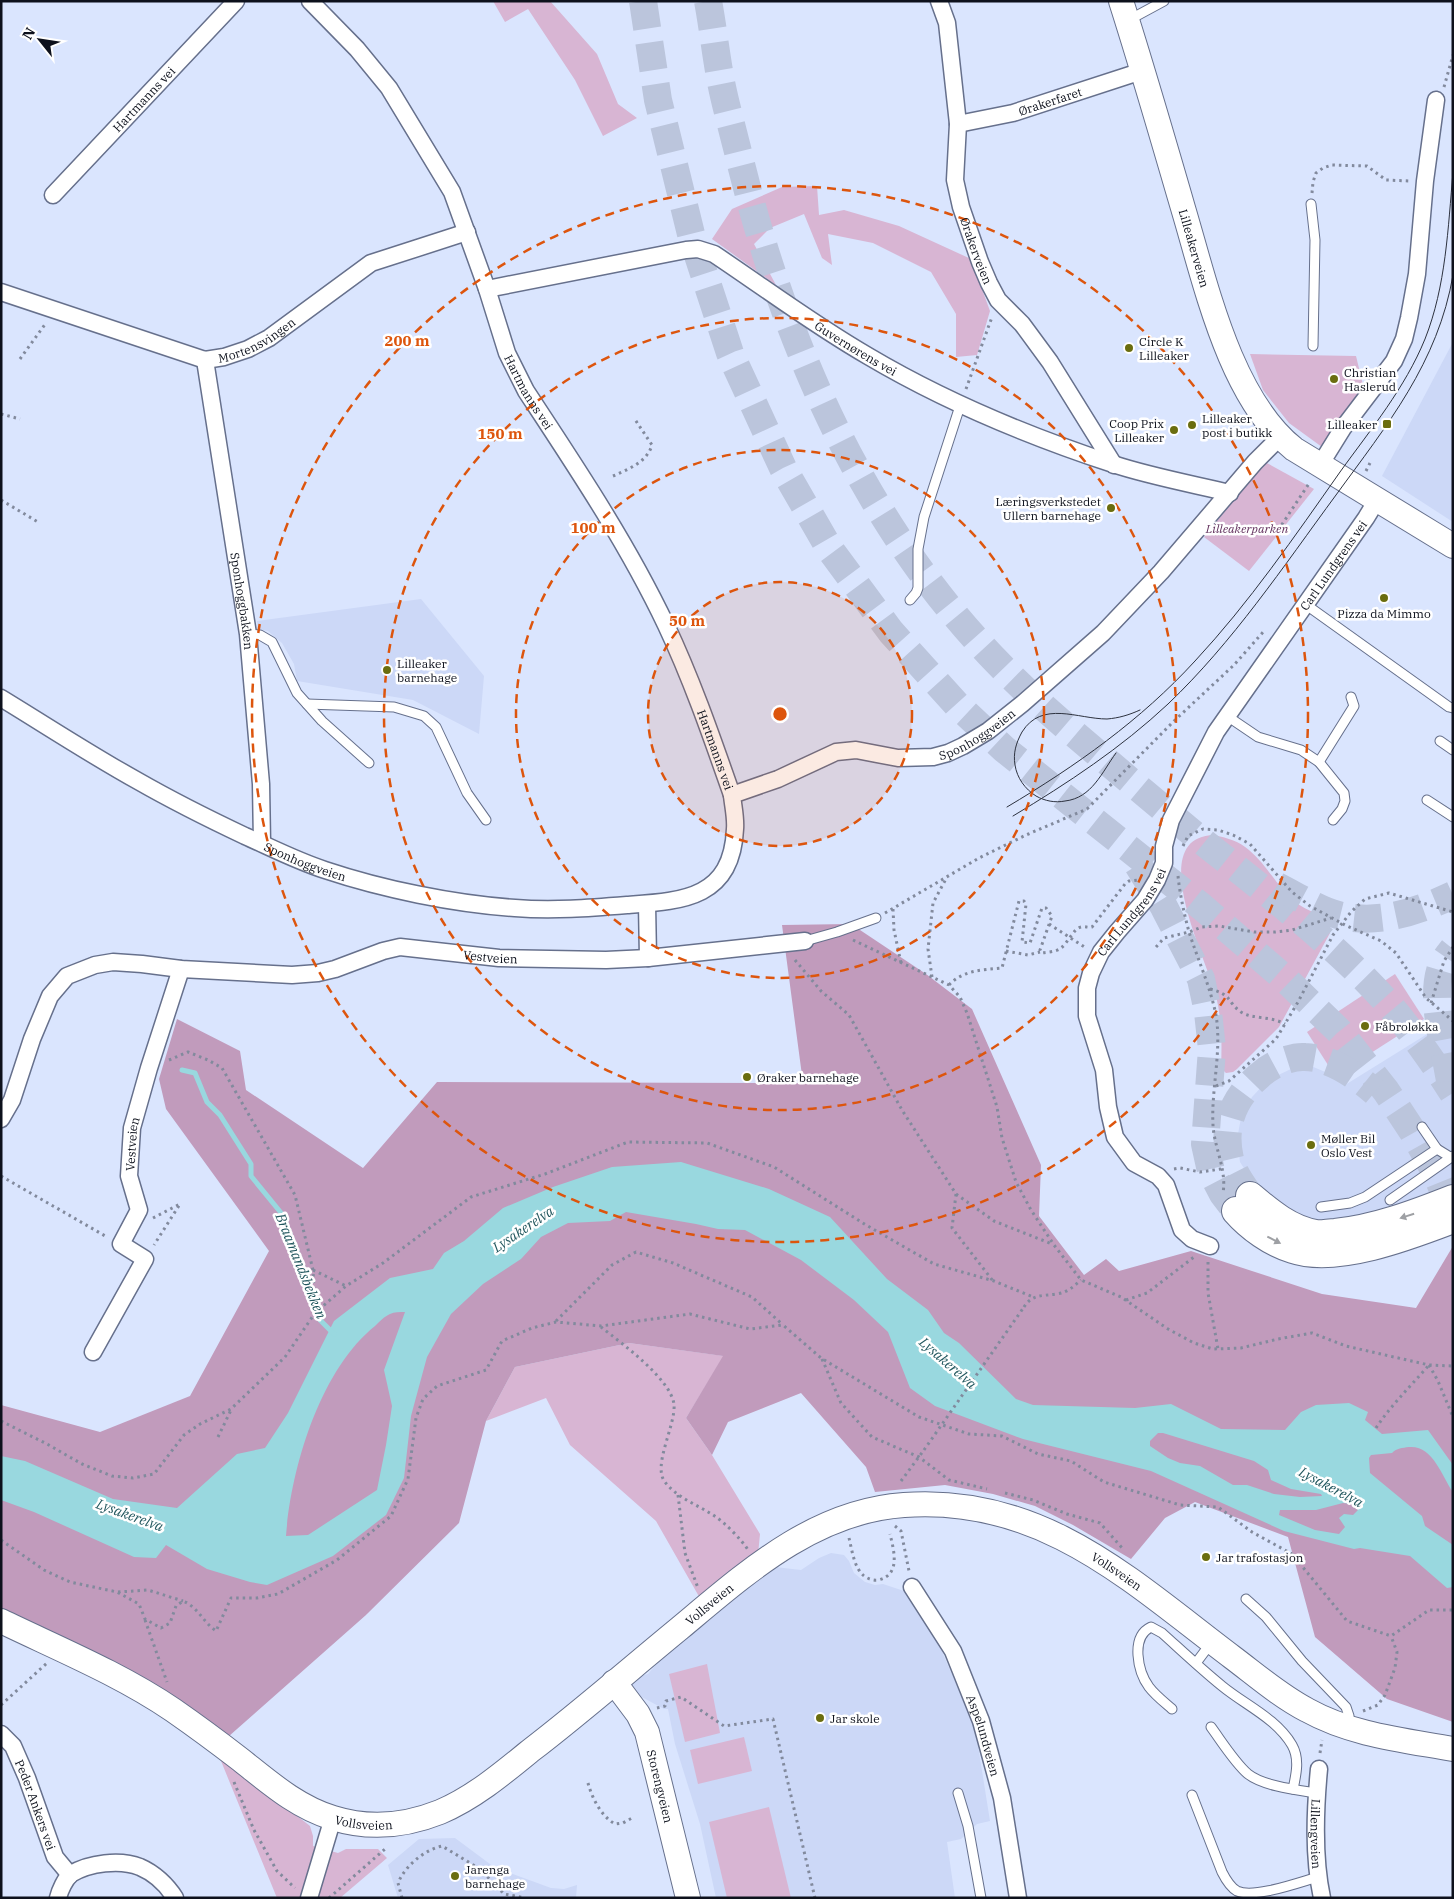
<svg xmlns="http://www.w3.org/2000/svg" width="1454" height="1899" viewBox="0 0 1454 1899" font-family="'IBM Plex Serif',serif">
<rect width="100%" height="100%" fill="#dae5fe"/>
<g fill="#ccd8f7">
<polygon points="1453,342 1453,522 1382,476"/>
<polygon points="421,599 484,676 479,734 413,700 297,681 294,664 282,643 268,631 258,629 257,621"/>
<polygon points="1453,1018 1453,1193 1349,1226 1299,1218 1254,1184 1240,1162 1237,1139 1241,1118 1252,1097 1268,1080 1291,1069 1311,1066 1330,1074 1345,1085"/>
<polygon points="831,1553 844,1555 849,1561 854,1573 865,1582 875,1585 883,1584 907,1592 940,1647 975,1727 990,1821 977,1824 961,1839 947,1842 955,1898 716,1898 700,1824 675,1744 668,1709 664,1709 614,1682 648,1674 705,1607 757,1565 801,1570 819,1558"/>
<polygon points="455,1838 494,1867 551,1888 564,1889 577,1885 576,1898 398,1898 388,1865 419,1839"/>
</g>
<g fill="#d8b5d3">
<polygon points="493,1 550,1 597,54 618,104 637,118 603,136 575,80 528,9 505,22"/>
<polygon points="817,186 819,215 844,210 899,226 971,259 990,311 977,355 956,357 956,314 931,272 873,243 828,234 832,265 822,258 804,214 770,228 754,244 776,285 712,239 732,209 782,187"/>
<polygon points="1250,354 1356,356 1364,389 1322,447 1289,423 1263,390"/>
<polygon points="1265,462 1314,489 1249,571 1204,537"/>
<path d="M1214,835C1227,838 1239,841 1249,850C1268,866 1278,889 1298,904C1310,913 1330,915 1330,933L1279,1027L1237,1069L1233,1072L1226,1073L1221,1068C1222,1044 1222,1020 1216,996C1208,962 1143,837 1214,835Z"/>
<polygon points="1395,974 1424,1019 1335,1076 1307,1032"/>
<polygon points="629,1343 724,1356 686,1418 712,1455 760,1534 757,1565 705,1607 656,1521 570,1445 546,1398 486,1421 515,1367"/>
<polygon points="707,1664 720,1733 685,1742 669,1674"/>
<polygon points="744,1737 752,1771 698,1784 690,1750"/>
<polygon points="221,1761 228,1762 310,1826 313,1836 313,1846 338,1853 346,1849 378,1849 387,1858 340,1898 277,1898"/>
<polygon points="769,1807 791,1898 727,1898 709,1822"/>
</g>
<polygon fill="#c19bbc" points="851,924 926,974 972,1009 1041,1165 1039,1216 1084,1275 1106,1259 1119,1271 1191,1251 1322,1294 1416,1308 1453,1246 1453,1722 1387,1699 1315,1637 1288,1537 1195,1502 1165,1518 1131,1559 1073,1525 1035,1506 993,1494 945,1485 875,1492 866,1467 801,1393 728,1422 712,1455 686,1418 723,1356 629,1343 515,1367 486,1421 459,1523 366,1615 220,1744 1,1621 1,1405 100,1432 190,1396 269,1251 166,1109 159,1079 177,1019 240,1051 246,1090 363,1168 437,1082 803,1083 782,925"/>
<path fill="#99d8df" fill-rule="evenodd" d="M681,1162L769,1189L830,1217L887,1279L928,1310L944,1333L959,1343L1016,1399L1033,1405L1135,1408L1171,1404L1221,1429L1285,1430L1301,1412L1316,1405L1349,1403L1368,1412L1365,1420L1382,1434L1428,1430L1453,1465V1492C1441,1475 1433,1445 1409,1447C1402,1448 1397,1448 1392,1453L1371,1455L1369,1458L1370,1473L1422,1516L1425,1526L1453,1545V1587L1447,1588L1410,1556L1360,1548L1354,1549L1284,1531L1151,1471L1023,1439L935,1406L910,1388L888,1332L854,1300L801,1260L745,1230L718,1229L696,1224L626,1212L610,1221L568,1223L541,1237L521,1259L483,1284L451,1314L427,1357L411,1416L404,1478L386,1515L333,1556L267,1585L250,1582L207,1569L166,1545L156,1558L134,1557L34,1512L1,1500V1456L25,1461L113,1499L177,1508L237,1454L265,1448L288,1413L334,1321L390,1278L433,1269L444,1253L464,1241L503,1208L553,1187L612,1167ZM405,1312L384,1370L392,1406L386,1445L377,1490L308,1535L286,1536C291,1468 320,1370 375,1326C379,1322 385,1316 390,1314C394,1312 400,1312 405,1312ZM1158,1433H1163L1254,1461L1268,1470L1271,1480L1291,1489L1321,1494L1322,1496L1300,1497L1274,1494L1247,1485H1233L1200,1466L1180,1463L1168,1458L1150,1446V1441ZM1343,1503L1352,1504L1358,1510L1353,1515L1344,1514L1339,1518L1345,1527L1339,1534L1315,1530L1279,1515L1280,1510H1316Z"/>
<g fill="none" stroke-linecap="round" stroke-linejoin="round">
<polyline stroke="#99d8df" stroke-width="5" points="182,1070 195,1073 207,1102 220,1115 251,1164 251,1176 282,1214 302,1264 319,1319 334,1334"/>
<g stroke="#bbc5dc" stroke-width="28" stroke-dasharray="28 14" stroke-linecap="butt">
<polyline points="643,1 658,100 691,234 730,353 783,468 829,548 891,632 957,705 1004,749 1202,907 1283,977 1339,1031 1386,1091 1413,1132 1437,1175 1453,1215"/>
<path d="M708,1C713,28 716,56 721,82C726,107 733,131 739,156C784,343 862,522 997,662C1040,707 1088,745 1135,785C1165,810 1194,835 1225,859C1280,903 1337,947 1384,999C1410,1029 1432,1060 1453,1093"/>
<polyline points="1138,865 1164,907 1201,979 1208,1012 1212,1049 1205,1144 1211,1171 1223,1194 1236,1211"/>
<path d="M1277,886C1293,894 1309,904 1326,911C1369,928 1412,914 1453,895"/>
<path d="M1450,1081C1445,1048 1429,997 1442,965C1445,959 1449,954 1453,949"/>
<path d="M1250,1196C1243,1186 1235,1175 1231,1163C1221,1127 1233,1098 1260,1075C1271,1065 1290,1056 1305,1057C1332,1058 1355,1075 1375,1092"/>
</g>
<g stroke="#66708c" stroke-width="11">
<g id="lane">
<polyline points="1127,21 1164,1"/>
<polyline points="1311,204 1315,240 1313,346"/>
<polyline points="910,600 916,593 918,588 918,549 924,517 961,403"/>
<polyline points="1305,604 1449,707 1453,708"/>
<polyline points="248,634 260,635 272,642 297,693 322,721 369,763"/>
<polyline points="307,704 394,707 424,716 436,727 467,793 486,820"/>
<polyline points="1227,716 1258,737 1301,750 1319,762 1344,793 1345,801 1342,809 1333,820"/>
<polyline points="1440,741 1453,750"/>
<polyline points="1319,762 1354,706 1351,697"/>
<polyline points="1427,800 1453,817"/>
<polyline points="805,941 837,932 876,918"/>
<polyline points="1422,1127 1437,1149"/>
<polyline points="1390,1200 1453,1156"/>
<polyline points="1321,1207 1350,1203 1365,1197 1437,1149 1450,1157"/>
<polyline points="1246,1599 1266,1617 1302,1661 1346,1707 1349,1716 1346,1725"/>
<polyline points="1196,1663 1211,1643"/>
<path d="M1172,1709C1164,1702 1155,1695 1149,1687C1138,1672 1130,1637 1151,1627L1162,1633C1182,1651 1201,1669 1222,1686C1245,1705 1276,1718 1292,1745C1300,1759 1296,1775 1293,1789"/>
<path d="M1211,1727C1222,1742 1235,1763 1248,1774C1263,1786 1297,1790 1316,1793"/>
<polyline points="958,1793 968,1826 981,1898"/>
<path d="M1192,1795L1222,1872C1226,1880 1230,1887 1237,1891C1254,1899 1300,1882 1318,1877"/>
</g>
</g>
<g stroke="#66708c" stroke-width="19">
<g id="street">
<path id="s1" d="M310,1L357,49L389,88L452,192L487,289L507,353L526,391C576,467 627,543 666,625C692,680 712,738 732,795"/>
<path id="s2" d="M939,1L947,23L958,124L955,180L961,207L980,262L989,283L998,300L1022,324L1050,362L1114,465"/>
<path id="s3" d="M958,124L1013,113L1142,71"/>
<path id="s4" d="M53,195L236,1"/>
<path id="s5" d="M487,289L686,250L698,249L714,254C765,288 814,325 868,356C944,401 1028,436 1113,464C1149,476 1192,484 1230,493"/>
<path id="s6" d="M1,292L205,360L224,357L248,349L269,338L371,263L467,232"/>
<path id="s7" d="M205,360L248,634L261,784L262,843"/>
<polyline points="1320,465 1343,428 1394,361 1404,339 1409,318 1417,274 1425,181 1436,100"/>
<path id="s8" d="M1,698C47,726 91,755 138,781C173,801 209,819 245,836C272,848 297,861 325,870C382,889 454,904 515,908C552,911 590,908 627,905C682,901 732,899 735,829C736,818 733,806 732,795L778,779L836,752L856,750L898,758L933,757L948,753L963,746L988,731L1022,704L1103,633L1161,572L1255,462L1280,437"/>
<polyline points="647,904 648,958"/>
<path id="s9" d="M1,1119L12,1100L32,1039L50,996L67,976L95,965L113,962L142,964L181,969L292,975L318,973L335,969L383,951L400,947L499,958L606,960L648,958L805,941"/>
<path id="s10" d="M1210,1246L1192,1239L1182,1230L1166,1185L1158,1176L1134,1163L1115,1137L1108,1107L1104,1070L1087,1016V988L1091,973L1101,952L1117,932L1145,900L1157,880L1164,863V846L1171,820L1216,732L1366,518L1377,500"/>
<path id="s11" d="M93,1352L145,1259L121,1244L139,1210L129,1176L132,1128L149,1068L181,969"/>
<path id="s12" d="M912,1587L953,1651L981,1721L1002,1798L1018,1898"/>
<path id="s13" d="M1,1734L13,1746L27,1778L55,1857L70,1875"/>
<path id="s14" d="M1319,1769C1315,1811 1313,1856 1322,1898"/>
<path d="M58,1898C60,1890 65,1879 71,1874C89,1863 120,1859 140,1867C154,1873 167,1885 175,1898"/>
<polyline points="309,1898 333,1818"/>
</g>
</g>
<g stroke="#66708c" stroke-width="26">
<g id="secondary">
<path id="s15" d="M1121,1C1143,70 1163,139 1183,208C1206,285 1230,398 1294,449L1453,546"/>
<path id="s16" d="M1,1621C59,1649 120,1674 173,1710C196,1726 219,1743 241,1760C270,1783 297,1807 333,1818C368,1829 405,1826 440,1812C473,1798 502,1774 530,1751C581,1712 630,1669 680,1628C746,1573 814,1511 904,1505C1042,1495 1130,1580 1232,1657C1256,1675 1280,1696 1307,1710C1352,1735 1403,1740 1453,1749"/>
<path id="s17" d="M614,1682L638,1714L647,1732L688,1898"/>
</g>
</g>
<g stroke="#66708c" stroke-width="30">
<g id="highway">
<path d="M1250,1196C1269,1212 1290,1230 1316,1234C1321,1235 1329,1233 1335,1233C1375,1229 1415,1214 1453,1199"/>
<path d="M1236,1211C1250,1227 1272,1243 1293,1249C1337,1264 1411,1235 1453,1219"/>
</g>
</g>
<g stroke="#828a9d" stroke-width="3" stroke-dasharray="2.5 4" stroke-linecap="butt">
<polyline points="1444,87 1453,55"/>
<polyline points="1312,193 1313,182 1316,173 1323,168 1332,165 1367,166 1386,180 1410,181"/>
<polyline points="20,359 46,323"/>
<polyline points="966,389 992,317"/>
<polyline points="1,414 20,419"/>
<polyline points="1366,471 1370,463"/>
<path d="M613,476C629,469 647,462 652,445L634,418"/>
<polyline points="1,500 38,522"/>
<polyline points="1281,534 1277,532 1310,482"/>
<polyline points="1183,846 1188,836 1203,829 1218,830 1233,835 1250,844 1292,892 1310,906 1345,925 1381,941 1396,953 1426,998 1453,1021"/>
<path d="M1178,876C1180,895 1184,913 1189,932C1198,960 1210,986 1216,1015C1222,1052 1211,1089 1213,1125C1214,1147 1227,1170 1223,1193"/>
<polyline points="893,909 894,930 901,963"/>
<polyline points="885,913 979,858 1026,835 1087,809 1174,721 1234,665 1264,631"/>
<polyline points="1049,924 1086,948"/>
<polyline points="853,940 949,985 960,997 967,1013 997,1107 1002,1138 1016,1182 1031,1210 1054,1245 1081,1280 1121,1297 1168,1329 1194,1343 1213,1349 1241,1348 1278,1339 1312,1333 1346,1346 1407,1360 1429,1365 1453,1366"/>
<polyline points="1156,947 1164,938 1189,932 1202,927 1219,926 1254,932 1275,932 1292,930 1331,918"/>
<polyline points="1006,951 1028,955 1040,952"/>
<polyline points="795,960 821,991 849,1015 902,1110 956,1194 952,1228 993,1281"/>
<polyline points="932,977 928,949 933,903 947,877"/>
<path d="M949,985C963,970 982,970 1002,968L1019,901H1024L1026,904L1022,942L1030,943L1042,908H1046L1052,916L1040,950L1042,953C1048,952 1056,952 1061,948C1068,943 1073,929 1081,927C1085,926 1088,928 1092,927L1125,884L1129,881L1139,880"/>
<path d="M1210,989C1233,995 1226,1001 1241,1012C1251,1019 1271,1016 1285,1024"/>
<polyline points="1431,1003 1444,961 1453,947"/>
<polyline points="169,1060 188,1052 208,1060 222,1068 295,1195 313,1270 315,1313"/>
<polyline points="1216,1086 1229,1081 1276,1039 1298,1002 1333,935 1351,912 1365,899 1389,893 1453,912"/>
<polyline points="1174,1169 1180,1168 1200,1172 1221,1169"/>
<polyline points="1,1176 107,1237"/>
<polyline points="956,1194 994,1221 1052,1244"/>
<polyline points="153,1218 180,1204 154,1245"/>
<polyline points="1208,1262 1208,1293 1218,1349"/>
<polyline points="313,1270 346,1286"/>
<polyline points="1126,1300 1147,1293 1194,1257"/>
<path d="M1024,1307C1032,1294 1043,1296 1056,1294C1067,1293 1073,1287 1081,1280"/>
<polyline points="556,1321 612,1265 636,1252 673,1263 752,1297 782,1324"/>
<path d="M601,1327C621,1343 670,1378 674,1404C676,1425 652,1466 665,1482C678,1499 699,1505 716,1517C725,1523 742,1540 748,1550"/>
<polyline points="822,1359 841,1403 872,1437 919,1457 949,1480 987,1489"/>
<polyline points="1429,1365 1438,1381 1453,1417"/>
<polyline points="1,1421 47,1444 82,1464 112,1476 133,1478 154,1474 184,1435 200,1424 231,1409 285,1357 315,1313 346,1286 383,1263 471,1197 545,1174 628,1142 707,1143 774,1167 866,1225 934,1264 994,1281 1033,1297"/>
<path d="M1376,1428C1391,1405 1411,1386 1429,1365"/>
<polyline points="218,1437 231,1410"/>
<polyline points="901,1481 924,1450"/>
<polyline points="1005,1493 1033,1500 1067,1514 1100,1523 1123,1549"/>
<polyline points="678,1495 685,1553 698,1588"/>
<polyline points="895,1526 901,1531 909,1571"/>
<path d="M849,1538C852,1550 854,1567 863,1575C866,1578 873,1581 878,1580C901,1575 894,1551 890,1534"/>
<path d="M1,1540L44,1570L70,1582L117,1592L139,1604L145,1619L161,1628L170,1623L176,1606L183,1601C198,1607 203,1622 216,1631L231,1598H257L278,1594L337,1560L391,1516L408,1479L416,1418L423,1399L437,1386L486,1370L502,1341L532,1328L556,1322L601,1326L690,1314L750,1329L783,1325L821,1358L919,1417L969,1434L1002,1436L1038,1454L1071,1461L1104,1482L1180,1505L1218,1507L1252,1532L1292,1554L1347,1621L1391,1636L1429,1610H1453"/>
<polyline points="118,1592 148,1590 183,1601"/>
<polyline points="145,1620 167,1682"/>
<polyline points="1,1705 47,1663"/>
<polyline points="657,1708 665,1706 666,1701 681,1697 724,1726 773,1719 815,1898"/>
<polyline points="1363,1711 1378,1705 1385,1695 1395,1668 1397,1652 1391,1636"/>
<polyline points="1320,1753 1322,1740"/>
<polyline points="234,1782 254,1830 277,1871 295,1888"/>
<path d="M588,1783C592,1798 601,1816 615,1824L623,1823L632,1818"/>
<polyline points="329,1898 385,1849 385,1847"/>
<path d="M402,1898L398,1883C405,1866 424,1850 442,1846L480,1869L504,1894L525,1898"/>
</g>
<use href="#lane" stroke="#fff" stroke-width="9"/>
<use href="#street" stroke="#fff" stroke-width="16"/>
<use href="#secondary" stroke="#fff" stroke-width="24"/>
<use href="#highway" stroke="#fff" stroke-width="28"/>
<g stroke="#2d323f" stroke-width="1">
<path d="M1116,753C1102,772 1092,798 1065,801C1055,803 1045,801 1036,796C1025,789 1017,778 1015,765C1013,753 1016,743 1022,732C1042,700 1078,719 1107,719C1119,718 1129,715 1140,710"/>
<path d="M1007,807C1076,766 1141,720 1195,661C1249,603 1295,536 1340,472C1371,429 1405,388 1425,339C1446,286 1448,228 1453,172"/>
<path d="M1013,816C1068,783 1121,748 1168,704C1233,642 1283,567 1336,495C1387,425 1438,363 1453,275"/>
</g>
<polyline stroke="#828a9d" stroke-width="3" stroke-dasharray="2.5 4" stroke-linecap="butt" points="924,1450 1024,1307"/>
</g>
<defs><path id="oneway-solid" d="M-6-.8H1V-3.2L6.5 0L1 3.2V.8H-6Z" transform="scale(1.25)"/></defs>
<g fill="#9ea0a4">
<use href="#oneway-solid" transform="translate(1407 1216) rotate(162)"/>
<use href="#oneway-solid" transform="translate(1274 1240) rotate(27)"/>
</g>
<circle cx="780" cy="714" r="132" fill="#dd550d" fill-opacity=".12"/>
<g fill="none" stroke="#dd550d" stroke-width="2.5" stroke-dasharray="9 6">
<circle cx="780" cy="714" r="132"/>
<circle cx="780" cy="714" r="264"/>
<circle cx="780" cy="714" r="396"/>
<circle cx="780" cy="714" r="528"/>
</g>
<g fill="#6a6d0f" stroke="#fff" stroke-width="2">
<circle cx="1129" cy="348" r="5"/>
<circle cx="1334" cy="379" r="5"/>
<rect x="1382" y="419" width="10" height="10" rx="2.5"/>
<circle cx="1192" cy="425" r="5"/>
<circle cx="1174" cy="430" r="5"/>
<circle cx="1111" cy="508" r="5"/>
<circle cx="1384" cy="598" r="5"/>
<circle cx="387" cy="670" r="5"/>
<circle cx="1365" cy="1026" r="5"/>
<circle cx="747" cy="1077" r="5"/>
<circle cx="1311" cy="1145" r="5"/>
<circle cx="1206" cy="1557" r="5"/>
<circle cx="820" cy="1718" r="5"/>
<circle cx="455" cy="1876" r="5"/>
</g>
<g text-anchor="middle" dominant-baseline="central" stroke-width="5" stroke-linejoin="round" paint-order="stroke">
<g font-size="12" fill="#0d111c" stroke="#fff">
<text stroke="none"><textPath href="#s4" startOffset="132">Hartmanns vei</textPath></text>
<text stroke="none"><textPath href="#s3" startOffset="95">Ørakerfaret</textPath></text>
<text stroke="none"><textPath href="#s15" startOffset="258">Lilleakerveien</textPath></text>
<text stroke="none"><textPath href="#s2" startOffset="255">Ørakerveien</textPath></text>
<text stroke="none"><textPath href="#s6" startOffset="271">Mortensvingen</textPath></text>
<text stroke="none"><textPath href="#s5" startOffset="402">Guvernørens vei</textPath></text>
<text stroke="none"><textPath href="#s1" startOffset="454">Hartmanns vei</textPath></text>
<text stroke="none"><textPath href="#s10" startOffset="800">Carl Lundgrens vei</textPath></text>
<text stroke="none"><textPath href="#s7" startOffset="244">Sponhoggbakken</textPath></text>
<text stroke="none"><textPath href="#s8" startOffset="1119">Sponhoggveien</textPath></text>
<text stroke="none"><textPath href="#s1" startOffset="859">Hartmanns vei</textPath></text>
<text stroke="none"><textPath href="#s8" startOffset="346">Sponhoggveien</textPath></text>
<text stroke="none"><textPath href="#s10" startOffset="394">Carl Lundgrens vei</textPath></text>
<text stroke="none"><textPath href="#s9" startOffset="590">Vestveien</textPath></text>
<text stroke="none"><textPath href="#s11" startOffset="241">Vestveien</textPath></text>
<text stroke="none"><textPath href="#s16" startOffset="1288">Vollsveien</textPath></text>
<text stroke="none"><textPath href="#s16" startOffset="838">Vollsveien</textPath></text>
<text stroke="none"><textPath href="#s12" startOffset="166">Aspelundveien</textPath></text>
<text stroke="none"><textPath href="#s17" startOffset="116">Storengveien</textPath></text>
<text stroke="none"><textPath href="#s13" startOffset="80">Peder Ankers vei</textPath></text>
<text stroke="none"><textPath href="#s16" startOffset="419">Vollsveien</textPath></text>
<text stroke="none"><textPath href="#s14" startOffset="65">Lillengveien</textPath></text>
</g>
<g font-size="12" fill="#0d111c" stroke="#fff" text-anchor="start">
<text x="1139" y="341">Circle K<tspan x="1139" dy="14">Lilleaker</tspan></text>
<text x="1344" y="372">Christian<tspan x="1344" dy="14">Haslerud</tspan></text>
<text x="1202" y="418">Lilleaker<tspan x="1202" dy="14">post i butikk</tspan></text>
<text x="1164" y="423" text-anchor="end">Coop Prix<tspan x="1164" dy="14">Lilleaker</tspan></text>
<text x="1377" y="424" text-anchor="end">Lilleaker</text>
<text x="1101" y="501" text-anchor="end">Læringsverkstedet<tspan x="1101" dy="14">Ullern barnehage</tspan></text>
<text x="1384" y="613" text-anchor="middle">Pizza da Mimmo</text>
<text x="397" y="663">Lilleaker<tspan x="397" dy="14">barnehage</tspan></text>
<text x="1375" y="1026">Fåbroløkka</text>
<text x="757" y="1077">Øraker barnehage</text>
<text x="1321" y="1138">Møller Bil<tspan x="1321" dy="14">Oslo Vest</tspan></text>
<text x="1216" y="1557">Jar trafostasjon</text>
<text x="830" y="1718">Jar skole</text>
<text x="465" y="1869">Jarenga<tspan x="465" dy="14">barnehage</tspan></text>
</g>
<g font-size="12" font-style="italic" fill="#63325e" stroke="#fff">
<text x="1247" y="528">Lilleakerparken</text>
</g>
<g font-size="14" font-style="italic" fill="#22575e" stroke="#fff">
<text transform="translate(523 1229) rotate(-34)">Lysakerelva</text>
<text transform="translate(301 1266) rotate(68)">Braamandsbekken</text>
<text transform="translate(948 1363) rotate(41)">Lysakerelva</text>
<text transform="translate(1331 1487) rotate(28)">Lysakerelva</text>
<text transform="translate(130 1515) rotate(20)">Lysakerelva</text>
</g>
</g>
<circle cx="780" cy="714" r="8" fill="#dd550d" stroke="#fff" stroke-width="2.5"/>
<g font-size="15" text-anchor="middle" font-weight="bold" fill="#dd550d" stroke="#fff" stroke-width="5" stroke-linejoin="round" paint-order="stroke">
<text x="407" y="346">200 m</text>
<text x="500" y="439">150 m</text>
<text x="593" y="533">100 m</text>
<text x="687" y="626">50 m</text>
</g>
<rect width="1454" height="1899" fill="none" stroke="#0d111c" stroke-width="5"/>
<g transform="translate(40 40) rotate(300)" stroke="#ffffff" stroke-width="4" paint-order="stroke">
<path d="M0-4L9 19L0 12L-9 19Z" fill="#0d111c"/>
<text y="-8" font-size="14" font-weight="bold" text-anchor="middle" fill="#0d111c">N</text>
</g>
</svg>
